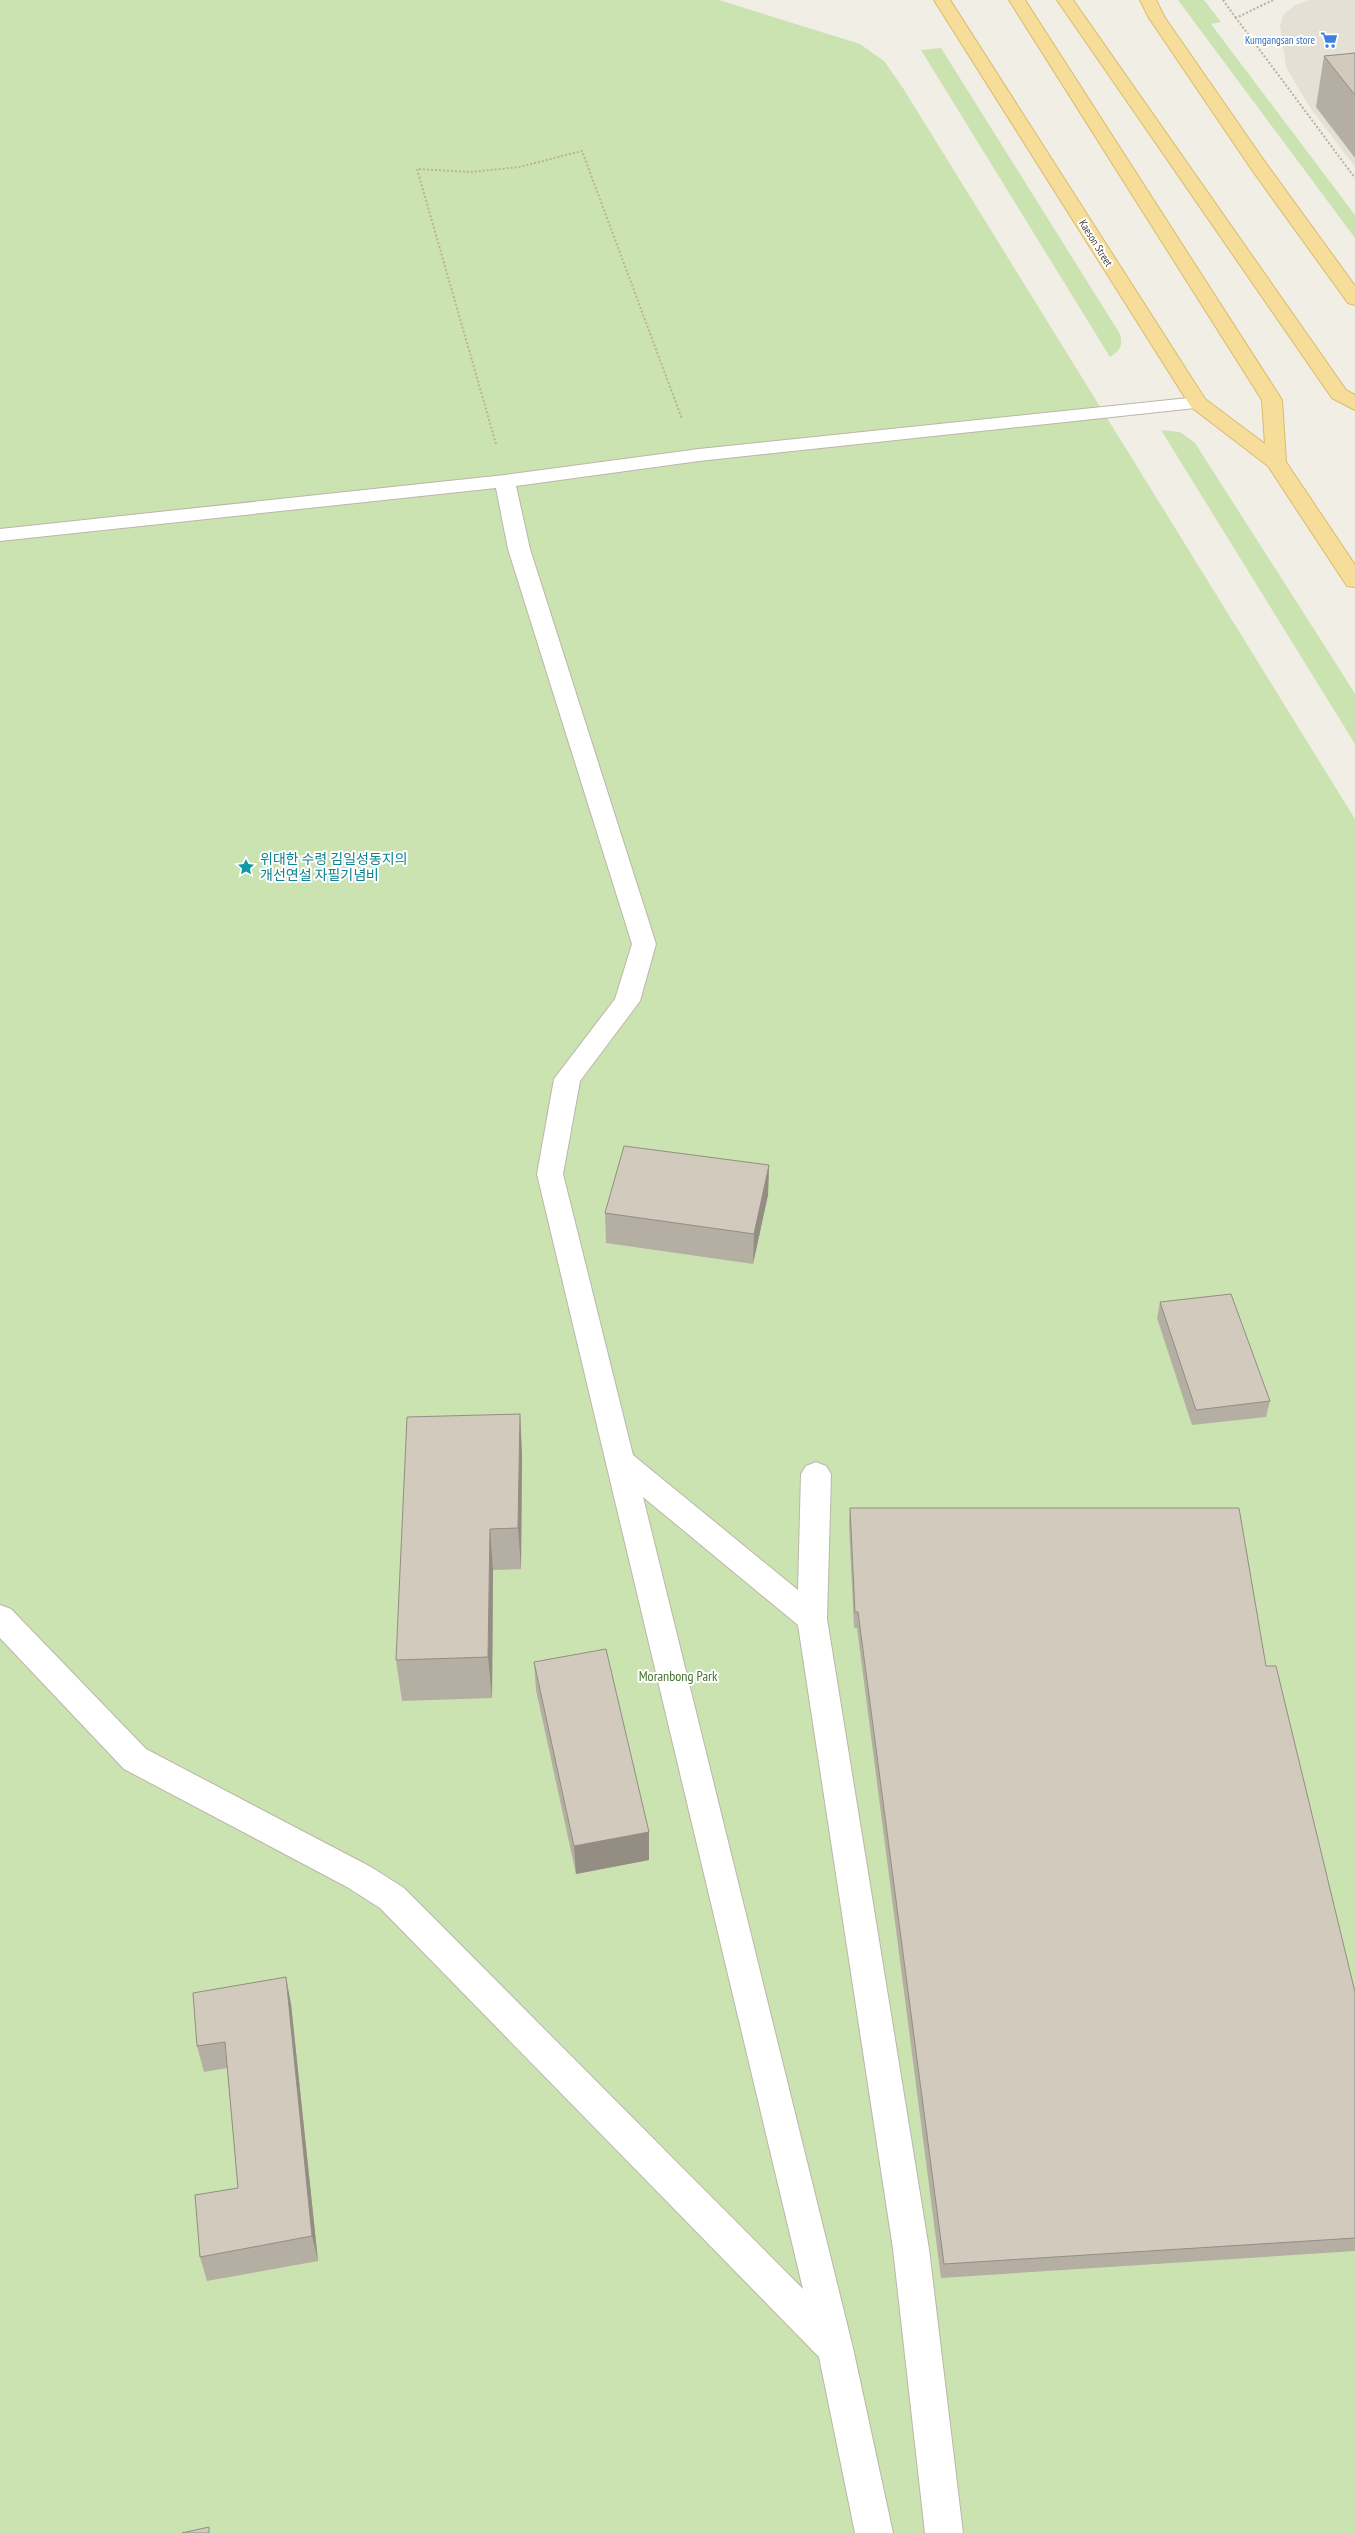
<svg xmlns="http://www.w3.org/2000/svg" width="1355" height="2533" viewBox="0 0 1355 2533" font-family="'PT Sans Narrow','Noto Sans KR',sans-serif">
<rect width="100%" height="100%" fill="#f1eee6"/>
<polygon fill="#e5e0d4" points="1309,0 1355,0 1355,167 1309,106 1286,67 1280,25 1284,14 1296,5"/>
<g fill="#cbe3b1">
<polygon points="0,0 719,0 860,44 884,61 903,88 1355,819 1355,2533 0,2533"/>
<polygon points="1178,0 1204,0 1221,22 1211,24 1355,215 1355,238"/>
<path d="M941,48L1120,334C1123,347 1120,350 1110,357L921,50Z"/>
<polygon points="1161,430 1180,432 1195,443 1342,673 1355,694 1355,744"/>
</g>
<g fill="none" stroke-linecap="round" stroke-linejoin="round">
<g stroke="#bcb6a9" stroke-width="2">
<polygon id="lane" points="1198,397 1205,399 1208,403 1205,407 699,461 516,486 530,549 656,944 640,1001 580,1081 563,1174 633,1455 798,1590 801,1474 806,1466 816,1462 826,1466 831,1474 827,1619 929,2249 963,2533 925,2533 893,2249 798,1625 643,1497 853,2348 893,2533 855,2533 819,2357 380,1908 347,1887 124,1769 0,1638 0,1605 11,1609 146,1749 371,1867 404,1888 803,2289 537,1174 554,1079 615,999 632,944 508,549 496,488 0,541 0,529 505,475 699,449"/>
</g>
<g stroke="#dabb6b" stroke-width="2">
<g id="primary">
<polygon points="934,0 950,0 1205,399 1265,444 1262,400 1009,0 1025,0 1282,400 1286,462 1355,565 1355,587 1347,586 1268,466 1191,407"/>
<polygon points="1057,0 1073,0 1346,390 1355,395 1355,410 1332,398"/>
<polygon points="1140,0 1156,0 1165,18 1265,162 1355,286 1355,305 1348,303 1252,170 1149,18"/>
</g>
</g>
<g stroke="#bcb29b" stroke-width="2" stroke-dasharray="2 2" stroke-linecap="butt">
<polyline points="1223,0 1236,18"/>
<polyline points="1273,0 1236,18 1355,178"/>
<polyline points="496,444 417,169 471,172 519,167 582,151 682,419"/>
</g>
<use href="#lane" fill="#fff" fill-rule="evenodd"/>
<use href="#primary" fill="#f6de9a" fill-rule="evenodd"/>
</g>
<g fill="#b5aea2">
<polygon points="1355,53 1355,158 1316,107 1324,56"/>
<polygon points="769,1165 768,1195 753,1264 606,1243 605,1213"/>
<polygon points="1160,1302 1270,1401 1266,1417 1192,1425 1157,1318"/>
<polygon points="520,1414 522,1455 521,1569 493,1570 492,1698 402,1701 396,1660"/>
<polygon points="850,1508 1266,1666 1355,1992 1355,2251 941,2278 857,1628 854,1628 849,1524"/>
<polygon points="534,1662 649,1832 649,1860 576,1874 536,1690"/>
<polygon points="291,2004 318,2261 207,2281 200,2257 238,2188 227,2068 204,2072 197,2046"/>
</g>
<g fill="#938d84">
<polygon points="769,1165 768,1195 753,1264 754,1234"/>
<polygon points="520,1414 522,1455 521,1569 518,1528"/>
<polygon points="490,1529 493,1570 492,1698 488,1657"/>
<polygon points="649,1832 649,1860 576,1874 574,1846"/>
<polygon points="286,1977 291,2004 318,2261 312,2236"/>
</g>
<g fill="#d2cabc" stroke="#938d84">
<polygon points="1355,53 1355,95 1324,56"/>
<polygon points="624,1146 769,1165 754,1234 605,1213"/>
<polygon points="1231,1294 1270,1401 1196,1410 1160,1302"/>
<polygon points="520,1414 518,1528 490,1529 488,1657 396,1660 407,1417"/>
<polygon points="850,1508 1239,1508 1266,1666 1276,1666 1355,1992 1355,2238 944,2264 858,1612 855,1612"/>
<polygon points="606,1649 649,1832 574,1846 534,1662"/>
<polygon points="286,1977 312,2236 200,2257 195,2195 238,2188 225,2042 197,2046 193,1993"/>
<polygon points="209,2527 209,2533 182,2533"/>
</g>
<defs>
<g id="supermarket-bare" transform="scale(1.35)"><path d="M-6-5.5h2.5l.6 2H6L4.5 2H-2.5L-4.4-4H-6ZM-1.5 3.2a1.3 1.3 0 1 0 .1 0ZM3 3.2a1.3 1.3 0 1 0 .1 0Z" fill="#3f7fe0" stroke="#fff" stroke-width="2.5" paint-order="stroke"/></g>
<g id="sight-bare" transform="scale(1.35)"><path d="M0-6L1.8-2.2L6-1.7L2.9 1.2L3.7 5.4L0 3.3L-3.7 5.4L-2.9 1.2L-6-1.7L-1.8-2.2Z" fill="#0f9aa8" stroke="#fff" stroke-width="2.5" paint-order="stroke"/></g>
</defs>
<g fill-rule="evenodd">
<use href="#supermarket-bare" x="1329" y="40"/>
<use href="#sight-bare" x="246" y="867"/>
</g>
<g text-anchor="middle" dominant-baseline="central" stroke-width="4" stroke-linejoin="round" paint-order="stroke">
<g font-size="11" fill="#366cbe" stroke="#fff" text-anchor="end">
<text x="1315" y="40">Kumgangsan store</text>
</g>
<g font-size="11" fill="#433e35" stroke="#fff">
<text transform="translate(1096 243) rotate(58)">Kaeson Street</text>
</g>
<g font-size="14" fill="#0d838f" stroke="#fff" text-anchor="start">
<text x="260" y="859">위대한 수령 김일성동지의<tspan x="260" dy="16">개선연설 자필기념비</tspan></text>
</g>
<g font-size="14" fill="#45702e" stroke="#fff">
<text x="678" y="1676">Moranbong Park</text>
</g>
</g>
</svg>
